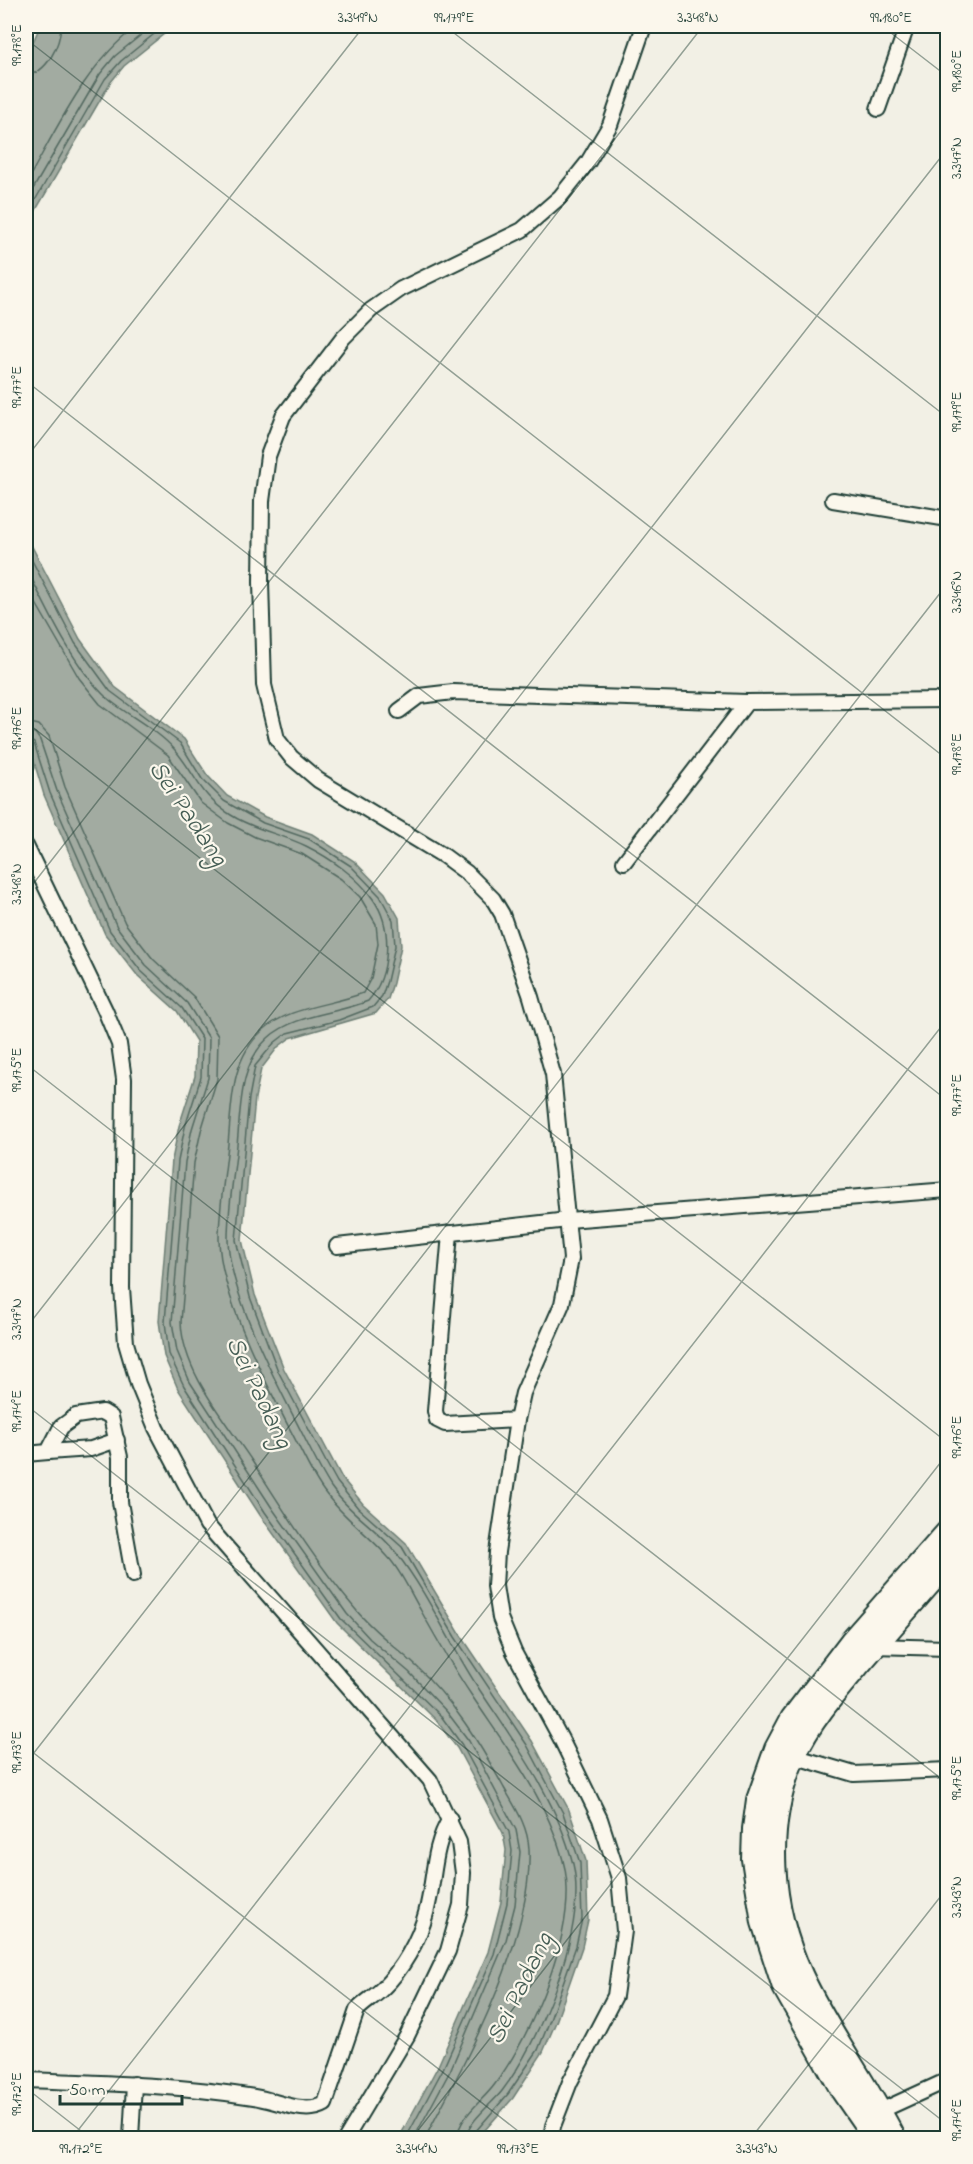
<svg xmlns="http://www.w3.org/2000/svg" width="973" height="2164" viewBox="0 0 973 2164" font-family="'Indie Flower',sans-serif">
<rect width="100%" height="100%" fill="#f2f0e5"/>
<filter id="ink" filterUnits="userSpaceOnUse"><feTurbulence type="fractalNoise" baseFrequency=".0167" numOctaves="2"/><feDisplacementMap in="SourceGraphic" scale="12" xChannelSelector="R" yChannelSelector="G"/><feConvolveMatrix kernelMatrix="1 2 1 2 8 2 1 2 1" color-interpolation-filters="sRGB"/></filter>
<g filter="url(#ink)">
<g fill="#a2aba1" stroke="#6e7f75" stroke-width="1.5">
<polygon points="40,26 174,26 124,66 110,83 26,227 26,58"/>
<polygon points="26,535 80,639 115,687 184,739 207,775 227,796 265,817 312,834 354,861 385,893 399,918 401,946 393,983 388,999 376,1013 290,1038 278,1047 261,1069 255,1098 242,1240 255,1295 284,1369 342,1478 363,1504 406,1543 460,1634 532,1741 569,1810 586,1861 588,1920 582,1947 556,2022 543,2052 513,2098 478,2138 399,2138 438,2066 488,1952 501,1902 506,1850 503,1833 457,1748 436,1720 337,1623 260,1515 178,1389 164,1356 159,1321 172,1160 179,1126 195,1076 196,1041 177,1011 137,975 105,934 44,795 26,735"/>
</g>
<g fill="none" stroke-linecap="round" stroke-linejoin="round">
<g stroke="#536960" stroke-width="1.5">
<path d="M26,75C47,74 60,45 61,26"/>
<path d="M26,183C58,127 85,65 137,26"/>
<polyline points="26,201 100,74 115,56 152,26"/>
<polyline points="26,216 105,79 121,61 164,26"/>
<polyline points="26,549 75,643 110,691 180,743 202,779 224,801 263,823 309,839 351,866 380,896 393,920 395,946 387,981 382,996 373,1007 339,1020 287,1033 274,1043 255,1066 249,1098 236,1240 250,1297 278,1371 327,1464 337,1482 358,1508 402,1547 455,1637 527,1745 563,1813 580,1863 582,1919 576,1946 550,2020 538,2050 508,2094 475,2132 474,2138"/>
<path d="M26,567C46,607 73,667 107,698C128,716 157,729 175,750C197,776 199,795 231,815C254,830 282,834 306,846C330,858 358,877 373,899C393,927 391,975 368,1001C337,1014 294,1014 268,1038C239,1064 241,1108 237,1145C234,1176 228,1207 228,1239C229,1294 277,1384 302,1433C311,1451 320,1470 331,1487C349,1513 378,1529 397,1554C430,1596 451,1648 481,1692C517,1746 557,1800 573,1864C588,1927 540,2041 502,2091C491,2105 469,2120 466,2138"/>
<path d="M26,586L79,678L100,704L168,755L201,803L228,823L255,837L302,854L341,879L360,897L376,924L378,944L371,978L363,993C330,1006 289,1006 262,1031C230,1060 232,1104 228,1144C225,1176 219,1207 219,1239C220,1297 269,1389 296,1441C305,1459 314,1479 326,1494C344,1518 368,1534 388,1557C401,1571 410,1592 420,1609C436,1638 453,1668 472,1696C508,1750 551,1804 565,1869C577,1930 532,2035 495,2084C483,2101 459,2116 457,2138"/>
<path d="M26,722L39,725L49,736L65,787L125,923L153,959L194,997L218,1036L217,1079L201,1131L194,1163L181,1322C183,1373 225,1420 252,1461C284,1511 317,1564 356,1610C373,1631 395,1646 415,1665C454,1701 479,1742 504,1788C515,1807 528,1826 529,1849C533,1940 466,2060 425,2138"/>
<polyline points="26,731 35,733 40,740 57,791 117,927 146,965 187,1003 209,1038 208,1078 192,1129 185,1162 172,1322 177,1351 190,1382 272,1508 347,1614 370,1639 409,1672 447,1712 469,1741 516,1830 520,1852 515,1905 506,1940 450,2071 414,2138"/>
<polyline points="26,739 34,743 50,793 110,931 141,971 182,1008 202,1039 201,1077 185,1127 178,1161 165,1322 169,1354 184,1386 265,1512 341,1619 441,1716 462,1745 509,1832 512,1851 507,1903 494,1954 443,2069 406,2138"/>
</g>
<g stroke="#1f3d34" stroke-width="18">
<g id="street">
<polyline points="878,109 907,26"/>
<polyline points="833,500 948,519"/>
<polyline points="399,711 419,696 453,692 747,702 948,700"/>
<polyline points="26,846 105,1010 119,1044 124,1079 122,1288 126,1343 138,1384 156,1428 207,1525 430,1780 459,1842 463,1873 461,1905 448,1951 407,2036 346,2138"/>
<polyline points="624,862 747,702"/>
<polyline points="450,1233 435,1411 437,1420 445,1424 517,1420"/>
<polyline points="337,1246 568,1220 948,1190"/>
<polyline points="48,1452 91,1449 117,1440"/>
<polyline points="26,1454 48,1452 61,1427 76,1416 103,1412 111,1417 120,1457 120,1502 133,1575"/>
<polyline points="872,1646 948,1648"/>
<polyline points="793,1756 854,1774 948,1770"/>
<path d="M26,2080C102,2083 178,2085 254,2097C276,2100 305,2116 325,2104L357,2010C365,2002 374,1997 382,1989C402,1970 419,1940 426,1913C435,1882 432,1847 450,1819"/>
<polyline points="878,2112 948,2080"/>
<polyline points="131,2138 134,2084"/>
<polyline points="551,2138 553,2126 570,2082 615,1996 624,1931 619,1878 600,1819 561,1739 514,1652 500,1618 495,1586 497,1552 517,1420 523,1393 562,1304 571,1259 553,1074 531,997 502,914 493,899 467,873 444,856 318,780 291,757 277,739 264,685 261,582 262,501 268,456 283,416 343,338 371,310 401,289 522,230 560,197 588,162 610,125 644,26"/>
</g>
</g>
<g stroke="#1f3d34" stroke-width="28">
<g id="highway">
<polyline points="876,2138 843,2090 785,1987 764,1922 754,1859 755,1829 759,1800 777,1749 793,1719 852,1642 948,1533"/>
<path d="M893,2138C865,2083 827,2033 801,1977C769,1908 762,1827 793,1756C808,1722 834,1692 858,1664C888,1629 918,1595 948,1561"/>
</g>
</g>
<use href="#street" stroke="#fbf7ec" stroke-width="14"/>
<use href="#highway" stroke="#fbf7ec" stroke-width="24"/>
</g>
</g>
<path fill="none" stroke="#1f3d34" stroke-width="1.5" stroke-opacity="0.45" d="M445,26L948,418M882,26L948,77M26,39L948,760M26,381L948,1101M26,458L364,26M26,722L948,1443M26,893L703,26M26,1064L948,1784M26,1328L948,148M26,1405L948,2125M26,1747L527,2138M26,1763L948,583M26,2088L90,2138M72,2138L948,1018M412,2138L948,1453M751,2138L948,1887"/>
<g text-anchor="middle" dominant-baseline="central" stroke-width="4.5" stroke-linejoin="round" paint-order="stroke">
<g font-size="26" font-style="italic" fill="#465e55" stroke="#fbf7ec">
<text transform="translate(187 814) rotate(56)">Sei Padang</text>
<text transform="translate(258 1393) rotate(64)">Sei Padang</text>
<text transform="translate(521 1989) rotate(-64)">Sei Padang</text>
</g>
</g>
<rect width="973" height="2164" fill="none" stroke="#fbf7ec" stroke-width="66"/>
<path d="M60 2095v9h122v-9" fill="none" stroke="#1f3d34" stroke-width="3"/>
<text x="69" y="2095" font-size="18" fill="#1f3d34" stroke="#fbf7ec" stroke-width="4.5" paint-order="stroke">50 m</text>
<rect x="33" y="33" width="907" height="2098" fill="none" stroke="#1f3d34" stroke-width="2"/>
<g font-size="15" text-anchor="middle" fill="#1f3d34">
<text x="358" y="22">3.349°N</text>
<text x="454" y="22">99.179°E</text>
<text x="698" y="22">3.348°N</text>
<text x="891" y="22">99.180°E</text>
<text transform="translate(16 45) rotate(-90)" y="5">99.178°E</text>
<text transform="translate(956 71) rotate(-90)" y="5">99.180°E</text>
<text transform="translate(956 158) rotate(-90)" y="5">3.347°N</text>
<text transform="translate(16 387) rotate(-90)" y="5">99.177°E</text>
<text transform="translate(956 412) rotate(-90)" y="5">99.179°E</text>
<text transform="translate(956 592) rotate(-90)" y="5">3.346°N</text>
<text transform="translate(16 728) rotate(-90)" y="5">99.176°E</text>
<text transform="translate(956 754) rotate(-90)" y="5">99.178°E</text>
<text transform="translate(16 884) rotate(-90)" y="5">3.348°N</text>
<text transform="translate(16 1070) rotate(-90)" y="5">99.175°E</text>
<text transform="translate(956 1095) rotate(-90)" y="5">99.177°E</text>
<text transform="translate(16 1319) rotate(-90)" y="5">3.347°N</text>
<text transform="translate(16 1411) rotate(-90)" y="5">99.174°E</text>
<text transform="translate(956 1437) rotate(-90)" y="5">99.176°E</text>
<text transform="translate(16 1752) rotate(-90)" y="5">99.173°E</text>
<text transform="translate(956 1778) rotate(-90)" y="5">99.175°E</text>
<text transform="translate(956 1897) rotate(-90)" y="5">3.343°N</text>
<text transform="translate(16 2094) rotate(-90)" y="5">99.172°E</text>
<text transform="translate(956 2120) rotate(-90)" y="5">99.174°E</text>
<text x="81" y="2153">99.172°E</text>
<text x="417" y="2153">3.344°N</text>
<text x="518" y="2153">99.173°E</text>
<text x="757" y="2153">3.343°N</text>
</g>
</svg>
